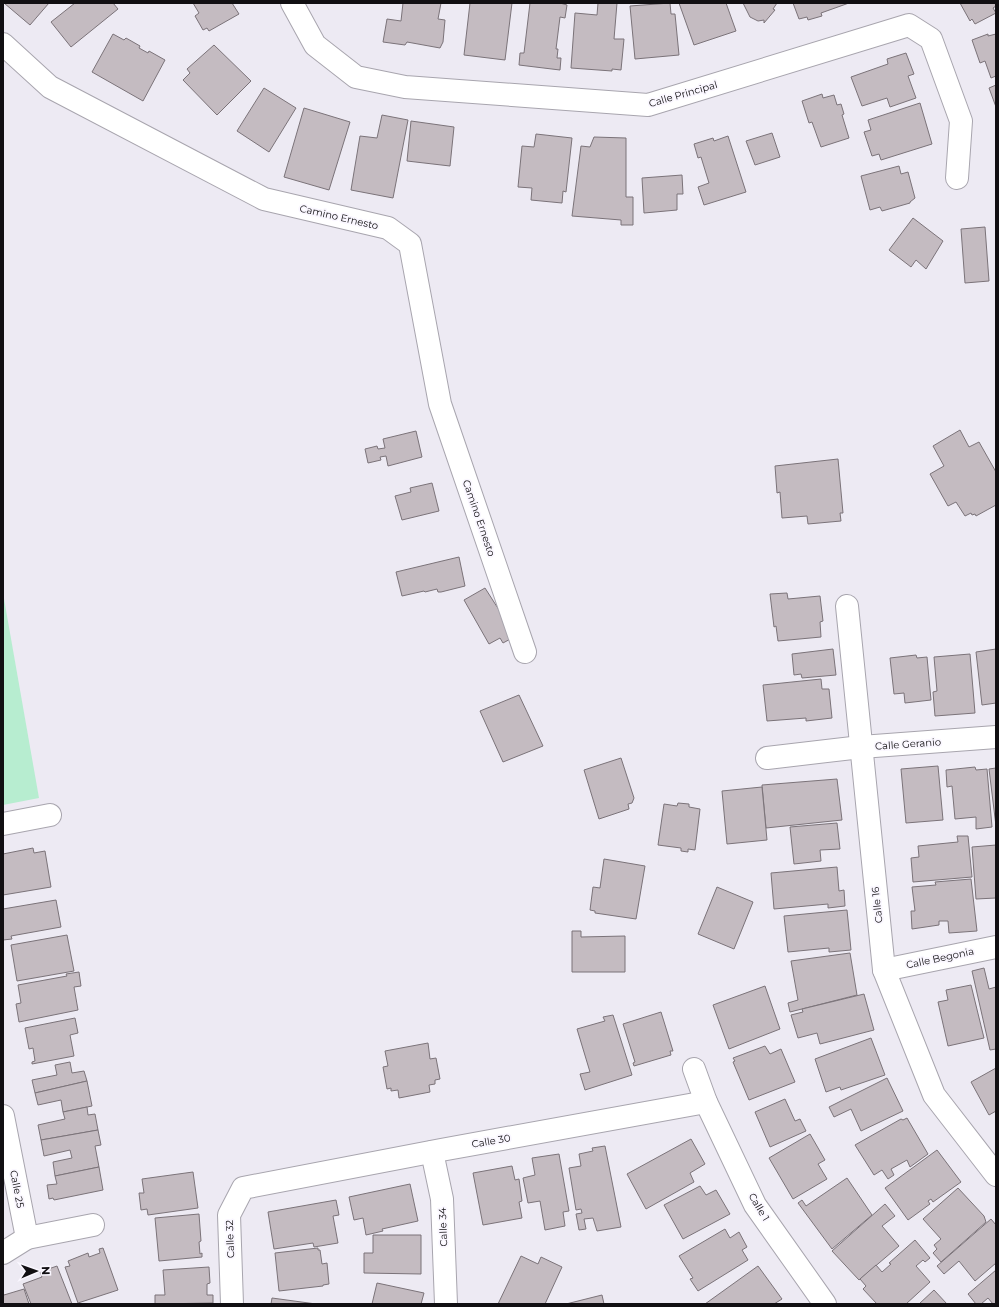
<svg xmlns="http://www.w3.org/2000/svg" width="999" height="1307" viewBox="0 0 999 1307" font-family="Montserrat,sans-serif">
<rect width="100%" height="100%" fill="#edeaf3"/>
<polygon fill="#b7edd0" points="3,593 39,798 3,805"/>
<g fill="#c4bbc1" stroke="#7b7379">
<polygon points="4,3 49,3 30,25"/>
<polygon points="75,3 113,3 118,9 71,47 51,22"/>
<polygon points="193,3 232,3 239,14 209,31 207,28 203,30 195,16 199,13"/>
<polygon points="403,3 441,3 438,19 445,20 443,42 440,48 407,42 405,45 383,42 387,19 401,21"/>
<polygon points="470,3 512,3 505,60 464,55"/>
<polygon points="530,3 560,3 567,5 565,18 560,17 556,49 558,49 557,58 561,58 560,70 519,65 520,53 524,53"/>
<polygon points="598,3 617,3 614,39 624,39 621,70 612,69 612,71 571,68 575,13 597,15"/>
<polygon points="670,3 671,14 675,14 679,55 635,59 630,6"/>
<polygon points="679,3 726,3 736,31 694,45"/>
<polygon points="743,3 777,3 773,9 775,10 764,23 764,20 758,21 750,17"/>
<polygon points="793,3 849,3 821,13 822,16 808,20 807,17 799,19"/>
<polygon points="960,3 996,3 996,6 993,8 996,13 975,24 972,19 970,21"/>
<polygon points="113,34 124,40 126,38 140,46 139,48 148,53 149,51 165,60 143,101 92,72"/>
<polygon points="988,34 988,36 996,34 996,76 991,78 985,61 980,63 972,40"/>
<polygon points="214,45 251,81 217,115 183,80 190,73 187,69"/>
<polygon points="906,53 914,74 908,76 916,98 890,107 887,98 862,106 851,77 888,64 887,59"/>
<polygon points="996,85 996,107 989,88"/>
<polygon points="264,88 296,108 269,152 237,131"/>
<polygon points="822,94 823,98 834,95 837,105 841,104 844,114 842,115 849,138 821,147 812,122 809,123 802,101"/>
<polygon points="920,103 932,144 881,160 879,154 872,156 864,132 871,130 868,120"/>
<polygon points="304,108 350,122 329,190 284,177"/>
<polygon points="382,115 408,120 393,198 351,190 360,136 377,138"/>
<polygon points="411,121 454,127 450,166 407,161"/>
<polygon points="772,133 780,157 755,165 746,141"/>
<polygon points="536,134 572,138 566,192 563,191 562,203 531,200 532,188 518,187 522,146 534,147"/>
<polygon points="728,136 746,192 704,205 698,187 709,183 701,157 698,158 694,144 713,138 714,141"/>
<polygon points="594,137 626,138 626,197 633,197 633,225 621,225 621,220 572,216 581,146 590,147"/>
<polygon points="899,166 901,174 908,172 915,198 910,202 910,203 882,211 880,207 870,210 861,176"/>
<polygon points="682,175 683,194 677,194 677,210 644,213 642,178"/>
<polygon points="913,218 943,241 926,269 916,260 911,267 889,250"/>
<polygon points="985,227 989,281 965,283 961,229"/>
<polygon points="960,430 969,447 979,442 996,472 996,505 976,516 975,514 972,515 971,513 965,516 956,502 948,506 930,474 944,466 933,446"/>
<polygon points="416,431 422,457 388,466 386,456 380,457 381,460 368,463 365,449 377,446 378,449 385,448 383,439"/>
<polygon points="838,459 843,513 840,513 841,521 808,524 807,516 782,518 780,492 777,493 775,466"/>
<polygon points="432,483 439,511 402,520 395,496 411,492 410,488"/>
<polygon points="459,557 465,586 441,592 438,592 437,589 425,592 424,591 402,596 396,572"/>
<polygon points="485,588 508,624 514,637 503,643 500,638 489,644 464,600"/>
<polygon points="787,593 788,599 820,596 823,621 820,622 821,637 778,641 776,626 774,627 770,594"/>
<polygon points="833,649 836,675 802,678 801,674 794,675 792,654"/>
<polygon points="996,649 996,703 982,705 976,652"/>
<polygon points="970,654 975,713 935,716 933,692 937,691 934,657"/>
<polygon points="916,655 917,658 927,657 931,700 905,703 904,693 894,694 890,658"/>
<polygon points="821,679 822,689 829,689 832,718 806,721 806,718 767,721 763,685"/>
<polygon points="519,695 543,746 503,762 480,711"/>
<polygon points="621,758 634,798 632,803 628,804 629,809 599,819 584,770"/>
<polygon points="938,766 943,820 906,823 901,769"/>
<polygon points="975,767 976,770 987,769 992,827 976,829 976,817 955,819 952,786 947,787 946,770"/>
<polygon points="996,768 996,826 989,769"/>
<polygon points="837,779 842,820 766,828 762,785"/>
<polygon points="762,787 767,840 727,844 722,791"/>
<polygon points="678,803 689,804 689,807 700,809 695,850 688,849 688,852 681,851 681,848 658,845 664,804 677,806"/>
<polygon points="837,823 840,849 820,850 821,861 794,864 790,827"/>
<polygon points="957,836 968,836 972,877 913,882 911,858 919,857 918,846 958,842"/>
<polygon points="996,845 996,898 976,899 972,847"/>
<polygon points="33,848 34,853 45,851 51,887 3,895 3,854"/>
<polygon points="604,859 645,866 636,919 595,913 595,911 590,910 593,887 600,888"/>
<polygon points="837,867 839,891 844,890 845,906 828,908 828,904 774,909 771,873"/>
<polygon points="971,879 977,931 949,933 948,921 939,921 939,925 912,929 911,911 915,911 912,887 936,885 935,882"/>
<polygon points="717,887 753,902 734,949 698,934"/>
<polygon points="56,900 61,927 11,936 12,939 3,940 3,909"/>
<polygon points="847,910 851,950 829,952 829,948 788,952 784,916"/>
<polygon points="572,931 581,931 581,937 625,936 625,972 572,972"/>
<polygon points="67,935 74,971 17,981 11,945"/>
<polygon points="850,953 857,995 790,1012 788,1003 798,1000 791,961"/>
<polygon points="984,968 989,989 996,987 996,1049 990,1050 972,971"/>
<polygon points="79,972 81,986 74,987 78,1010 19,1022 16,1004 21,1003 18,985 67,976 66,974"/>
<polygon points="971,985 984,1038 948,1046 938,1002 948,1000 946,990"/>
<polygon points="765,986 780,1029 729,1049 713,1005"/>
<polygon points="864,994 874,1030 820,1044 817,1033 798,1038 791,1015 803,1012 802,1009"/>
<polygon points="661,1012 673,1051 670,1051 671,1055 634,1066 633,1063 635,1062 623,1024"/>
<polygon points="613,1015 632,1075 585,1090 580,1074 590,1072 577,1029 605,1021 603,1017"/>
<polygon points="75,1018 78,1033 70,1035 74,1056 32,1064 32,1062 35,1061 33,1048 29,1049 25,1028"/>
<polygon points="871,1038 885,1075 841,1090 840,1087 826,1092 815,1059"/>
<polygon points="428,1043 430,1059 436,1058 440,1079 435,1080 435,1084 429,1085 430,1092 399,1098 398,1090 391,1091 391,1088 387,1089 383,1067 388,1066 385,1051"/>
<polygon points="765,1046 770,1054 781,1049 795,1082 749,1100 733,1062 735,1061 733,1058"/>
<polygon points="70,1062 72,1073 84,1071 87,1081 35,1093 32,1080 57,1075 55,1065"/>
<polygon points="996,1068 996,1111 989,1115 971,1082"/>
<polygon points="887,1078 903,1111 861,1131 851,1109 834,1117 829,1107"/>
<polygon points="87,1081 92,1106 63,1112 61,1100 38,1105 35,1093"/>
<polygon points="785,1099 795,1121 800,1119 806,1131 770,1147 755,1112"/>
<polygon points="87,1107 88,1115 95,1114 98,1130 41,1140 38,1125 65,1119 63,1112"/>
<polygon points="907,1118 928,1154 910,1167 907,1160 891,1169 894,1175 888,1179 882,1170 874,1175 855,1145 901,1119 903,1120"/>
<polygon points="98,1130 101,1145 95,1146 99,1167 55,1176 53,1162 72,1158 70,1150 44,1156 41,1140"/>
<polygon points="810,1134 825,1160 818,1164 827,1179 793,1199 769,1158"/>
<polygon points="691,1139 705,1164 690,1173 694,1182 646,1209 627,1174"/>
<polygon points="605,1146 621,1227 597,1231 593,1218 584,1219 586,1229 579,1230 576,1214 582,1213 581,1209 576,1210 569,1168 581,1166 579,1154 593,1151 592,1148"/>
<polygon points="937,1150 961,1182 933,1202 931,1199 928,1201 930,1204 908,1220 885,1188"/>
<polygon points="559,1154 569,1211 563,1212 565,1226 545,1230 540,1201 528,1203 523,1178 535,1175 532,1158"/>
<polygon points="512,1166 515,1180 519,1179 522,1201 519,1202 522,1218 483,1225 473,1173"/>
<polygon points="99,1167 103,1190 54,1200 53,1198 49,1199 47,1185 57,1184 55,1176"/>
<polygon points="193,1172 198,1208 148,1215 147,1209 141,1210 139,1193 144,1193 142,1179"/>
<polygon points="847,1178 872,1215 832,1249 798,1203 802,1200 806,1206"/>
<polygon points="410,1184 418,1221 382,1229 383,1231 366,1235 363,1218 354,1220 349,1197"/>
<polygon points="700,1186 706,1195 716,1190 730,1214 683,1239 664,1205"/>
<polygon points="958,1188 984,1216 986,1222 941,1262 933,1253 937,1249 934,1245 941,1239 923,1219"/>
<polygon points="336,1200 339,1215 333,1216 338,1243 314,1247 313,1243 274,1249 268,1212"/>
<polygon points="885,1204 895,1216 882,1226 899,1246 859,1280 832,1251"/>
<polygon points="199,1214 201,1241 199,1242 200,1254 202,1253 202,1257 159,1261 155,1218"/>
<polygon points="991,1219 996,1225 996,1263 975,1281 959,1261 944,1274 937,1266"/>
<polygon points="725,1229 730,1238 739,1232 747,1247 742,1250 748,1260 698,1291 690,1279 693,1278 679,1256"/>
<polygon points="373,1235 421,1235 421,1274 364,1273 364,1253 373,1253"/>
<polygon points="915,1240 930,1258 925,1262 923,1260 916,1266 930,1282 906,1304 877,1304 863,1289 866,1286 860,1279 876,1265 882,1272 891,1264 889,1263"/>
<polygon points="103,1248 118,1290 78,1303 65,1267 70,1266 68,1261 88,1253 89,1257 100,1253 99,1249"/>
<polygon points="318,1248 318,1250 320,1250 322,1264 327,1263 329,1284 323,1285 323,1286 279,1291 275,1253"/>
<polygon points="521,1256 538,1264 541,1257 562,1267 545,1304 498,1304"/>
<polygon points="57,1266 72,1304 31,1304 23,1284 42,1277 40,1272"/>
<polygon points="758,1266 782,1299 774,1304 705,1304"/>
<polygon points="209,1267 210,1283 207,1284 207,1295 213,1295 213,1303 155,1304 155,1295 165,1295 163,1270"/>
<polygon points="996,1270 996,1304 993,1304 988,1298 981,1304 976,1304 968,1294"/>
<polygon points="377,1283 424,1293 421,1304 372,1304"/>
<polygon points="24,1289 29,1304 3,1304 3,1293 4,1295"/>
<polygon points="934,1290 947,1304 919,1304"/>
<polygon points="602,1295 604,1304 566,1304"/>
<polygon points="272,1298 316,1304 271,1304"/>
</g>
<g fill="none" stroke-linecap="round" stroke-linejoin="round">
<g stroke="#a8a5ae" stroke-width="24">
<g id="street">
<polyline points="292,3 315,45 356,77 405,87 648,105 909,25 931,39 961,121 957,178"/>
<polyline points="3,44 50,87 264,199 388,228 410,244 440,404 525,652"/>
<polyline points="847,606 884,970 934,1095 996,1175"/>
<polyline points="767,758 861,747 996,737"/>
<polyline points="3,824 50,815"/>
<polyline points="884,970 996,947"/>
<polyline points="694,1069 706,1102 755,1205 825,1304"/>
<polyline points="3,1116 27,1238"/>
<polyline points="432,1152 442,1199 446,1304"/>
<polyline points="3,1253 27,1238 93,1225"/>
<polyline points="232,1304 229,1215 243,1188 441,1150 706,1102"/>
</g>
</g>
<use href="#street" stroke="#fff" stroke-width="22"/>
</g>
<g text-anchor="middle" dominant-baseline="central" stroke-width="3.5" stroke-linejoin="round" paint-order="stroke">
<g font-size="10" fill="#110f12" stroke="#faf7ff">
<text transform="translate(683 94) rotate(-16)">Calle Principal</text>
<text transform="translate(339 217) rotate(13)">Camino Ernesto</text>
<text transform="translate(479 518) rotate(71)">Camino Ernesto</text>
<text transform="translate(908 744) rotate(-4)">Calle Geranio</text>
<text transform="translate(877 905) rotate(-96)">Calle 16</text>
<text transform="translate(940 958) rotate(-12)">Calle Begonia</text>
<text transform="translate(491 1141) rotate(-10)">Calle 30</text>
<text transform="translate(17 1189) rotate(79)">Calle 25</text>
<text transform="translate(759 1207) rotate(59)">Calle 1</text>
<text transform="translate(443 1227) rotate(-92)">Calle 34</text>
<text transform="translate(230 1239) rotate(-92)">Calle 32</text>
</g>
</g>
<rect width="999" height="1307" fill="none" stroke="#110f12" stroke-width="8"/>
<g transform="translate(36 1271) rotate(88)" stroke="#faf7ff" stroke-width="3" paint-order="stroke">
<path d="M0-3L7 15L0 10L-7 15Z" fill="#110f12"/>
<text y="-6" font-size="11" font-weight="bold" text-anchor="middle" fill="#110f12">N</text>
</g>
</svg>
